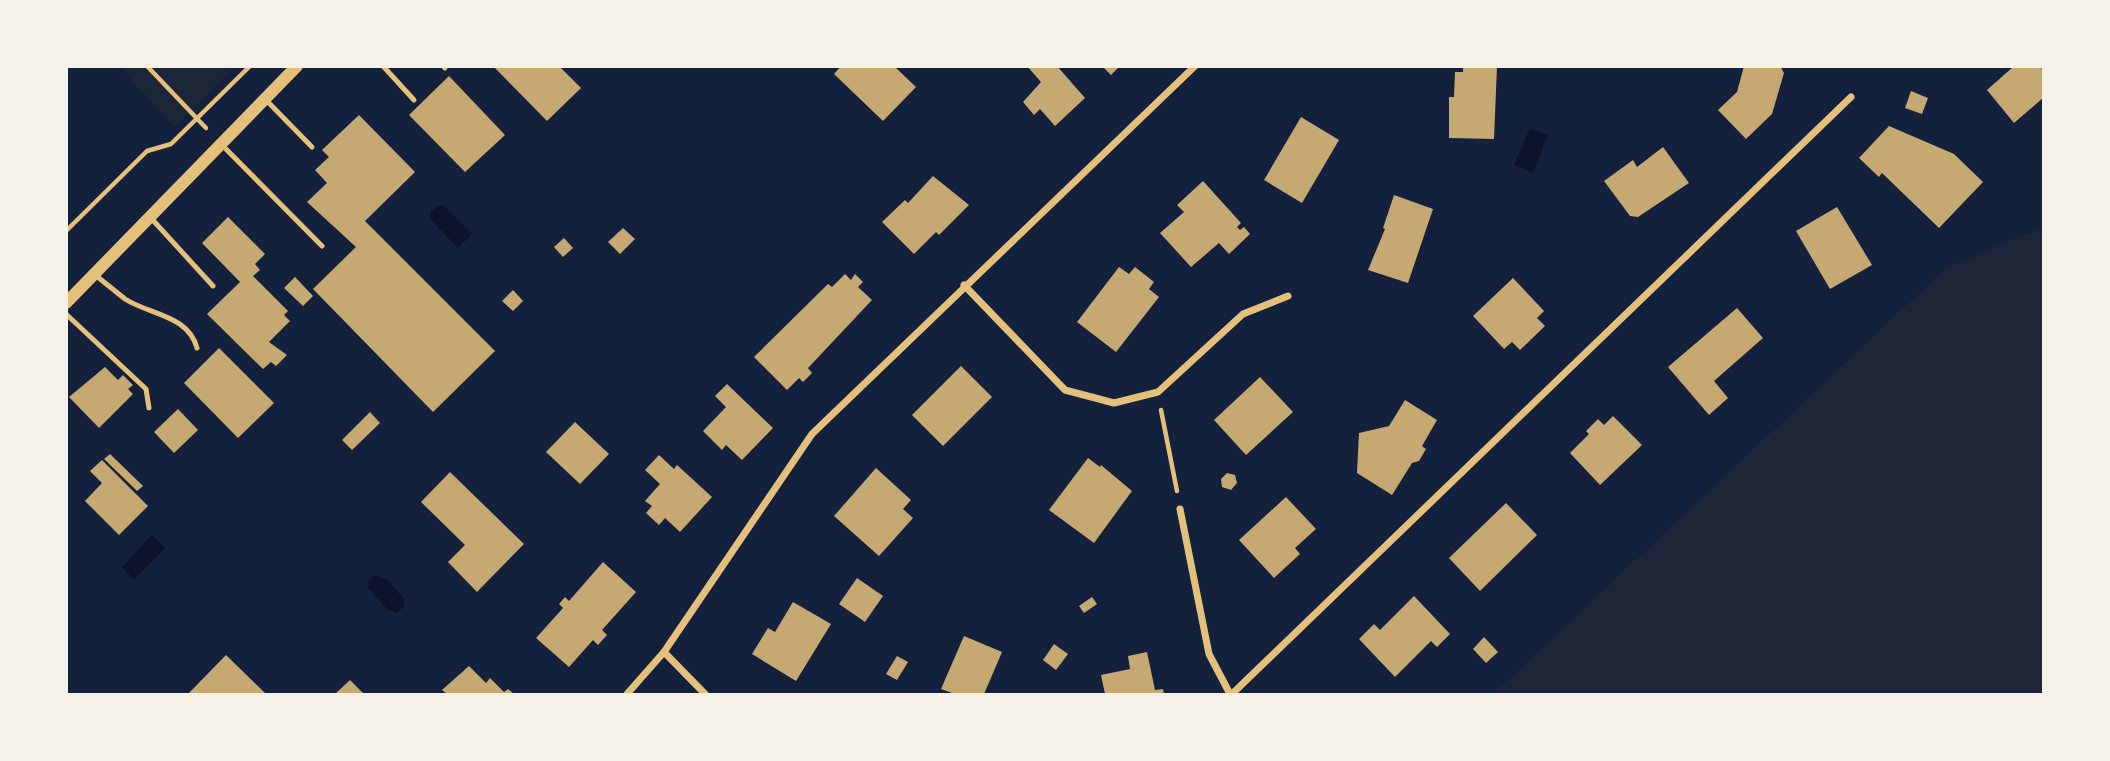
<svg xmlns="http://www.w3.org/2000/svg" width="2110" height="761" viewBox="0 0 2110 761" font-family="'Noto Serif',serif">
<rect width="100%" height="100%" fill="#14213d"/>
<g fill="#1d2539">
<polygon points="120,67 235,67 174,127"/>
<polygon points="2043,227 2043,694 1493,694 1946,268"/>
</g>
<g fill="#0b132b">
<polygon points="1530,128 1548,135 1533,173 1514,165"/>
<polygon points="443,205 472,234 458,248 430,219 430,212 437,206"/>
<polygon points="152,535 165,548 134,580 122,567"/>
<polygon points="374,575 388,580 404,599 404,606 397,613 388,610 368,588 368,581"/>
</g>
<g fill="#c6a872">
<polygon points="493,66 559,66 581,88 547,121"/>
<polygon points="841,66 894,66 916,87 883,121 834,74"/>
<polygon points="1027,66 1057,66 1085,98 1055,126 1040,109 1034,115 1023,102 1041,82"/>
<polygon points="1102,66 1120,66 1111,75"/>
<polygon points="1463,66 1497,66 1494,139 1449,138 1449,97 1454,97 1455,72 1463,72"/>
<polygon points="1744,66 1780,66 1784,73 1772,114 1746,139 1718,110 1737,92"/>
<polygon points="2014,66 2040,66 2043,71 2043,98 2014,123 1987,90"/>
<polygon points="449,76 505,135 465,172 409,115"/>
<polygon points="1911,91 1928,98 1922,114 1905,108"/>
<polygon points="359,115 415,172 365,221 495,351 433,412 313,289 356,247 307,202 327,183 315,170 329,157 322,150"/>
<polygon points="1301,117 1339,140 1302,203 1264,180"/>
<polygon points="1889,126 1954,154 1983,182 1939,228 1882,173 1879,177 1859,158"/>
<polygon points="1663,147 1689,183 1638,217 1630,216 1604,181 1633,160 1637,167"/>
<polygon points="933,176 969,205 939,235 936,232 914,254 882,222 905,200 908,203"/>
<polygon points="1203,181 1241,223 1237,227 1240,230 1244,227 1250,234 1229,254 1219,243 1191,267 1160,233 1184,212 1177,205"/>
<polygon points="1394,195 1433,209 1408,283 1368,270 1385,229 1383,228"/>
<polygon points="1837,207 1872,265 1830,289 1796,231"/>
<polygon points="228,217 265,254 255,264 260,270 253,276 288,311 284,315 290,321 269,342 287,355 276,366 271,362 263,369 207,314 240,282 202,243"/>
<polygon points="623,228 635,239 620,254 608,242"/>
<polygon points="564,238 573,248 563,257 554,247"/>
<polygon points="1119,267 1129,274 1135,267 1154,282 1149,289 1159,297 1116,352 1077,322"/>
<polygon points="845,274 851,280 855,274 863,282 858,287 872,300 808,368 812,373 803,382 799,378 787,390 754,357 828,284 832,287"/>
<polygon points="295,277 313,296 303,306 284,288"/>
<polygon points="1513,278 1544,311 1537,318 1545,326 1520,350 1512,342 1504,349 1473,316"/>
<polygon points="513,290 523,301 513,311 502,301"/>
<polygon points="1737,308 1763,338 1714,381 1728,398 1709,415 1668,367"/>
<polygon points="219,348 274,403 238,438 184,383"/>
<polygon points="961,366 992,397 943,446 912,415"/>
<polygon points="105,367 118,380 123,375 133,385 128,389 133,394 99,428 69,397"/>
<polygon points="1260,377 1293,412 1246,455 1214,420"/>
<polygon points="727,384 773,428 742,460 726,445 722,450 703,431 726,407 715,396"/>
<polygon points="1405,400 1437,420 1422,446 1426,449 1419,461 1412,463 1392,495 1357,473 1359,433 1389,426"/>
<polygon points="178,409 198,430 174,453 154,432"/>
<polygon points="370,412 380,423 352,450 342,440"/>
<polygon points="1613,416 1642,445 1600,485 1570,453 1589,434 1586,431 1598,419 1604,425"/>
<polygon points="575,422 609,454 580,484 546,452"/>
<polygon points="110,454 143,486 137,491 104,459"/>
<polygon points="659,455 674,469 677,465 712,497 680,532 665,518 659,525 646,513 652,506 645,501 660,484 645,470"/>
<polygon points="1088,458 1100,467 1101,465 1132,491 1094,543 1049,510"/>
<polygon points="102,460 148,506 119,535 85,501 102,483 90,471"/>
<polygon points="876,468 911,500 903,509 913,518 879,556 834,516"/>
<polygon points="450,472 524,544 477,592 448,562 465,545 421,502"/>
<polygon points="1227,473 1235,475 1237,483 1231,490 1222,487 1221,479"/>
<polygon points="1286,497 1316,529 1295,548 1300,554 1274,578 1239,540"/>
<polygon points="1506,503 1537,535 1480,591 1449,558"/>
<polygon points="603,562 636,592 602,630 607,635 598,645 593,640 569,667 536,638 563,608 559,604 565,597 569,601"/>
<polygon points="857,578 883,596 865,622 839,604"/>
<polygon points="1414,596 1450,634 1437,647 1431,641 1395,677 1359,639 1374,624 1380,630"/>
<polygon points="1092,597 1097,604 1084,613 1079,606"/>
<polygon points="793,602 831,624 796,681 752,654 768,628 775,632"/>
<polygon points="964,636 1002,652 984,694 955,694 941,689"/>
<polygon points="1484,637 1498,652 1486,663 1473,649"/>
<polygon points="1054,644 1068,654 1056,670 1043,660"/>
<polygon points="1147,652 1155,690 1163,689 1164,694 1105,694 1101,675 1130,669 1128,656"/>
<polygon points="226,655 266,694 188,694"/>
<polygon points="897,656 908,662 897,680 886,674"/>
<polygon points="469,666 486,683 490,678 504,692 508,689 514,694 447,694 442,690"/>
<polygon points="350,680 364,694 335,694"/>
</g>
<g fill="none" stroke-linecap="round" stroke-linejoin="round">
<g stroke="#e5c07b" stroke-width="4.5">
<polyline points="147,66 206,128"/>
<polyline points="66,231 147,151 171,144 250,66"/>
<polyline points="1161,410 1177,491"/>
</g>
<g stroke="#e5c07b" stroke-width="5">
<polyline points="383,66 414,100"/>
<polyline points="443,66 445,68"/>
<polyline points="265,99 312,147"/>
<polyline points="221,144 322,246"/>
<polyline points="150,217 213,286"/>
<path d="M94,274C104,282 115,291 125,299C150,315 188,315 197,348"/>
<polyline points="66,314 146,389 149,408"/>
</g>
<g stroke="#e5c07b" stroke-width="7">
<polyline points="964,285 1065,390 1114,403 1158,392 1243,314 1288,296"/>
<polyline points="1180,509 1209,654 1230,694"/>
<polyline points="664,652 705,694"/>
<polyline points="627,694 664,652 812,434 1195,66"/>
<polyline points="1232,694 1851,97"/>
</g>
<polyline stroke="#e5c07b" stroke-width="12" points="66,303 297,66"/>
</g>
<rect width="2110" height="761" fill="none" stroke="#f6f1e7" stroke-width="136"/>
</svg>
